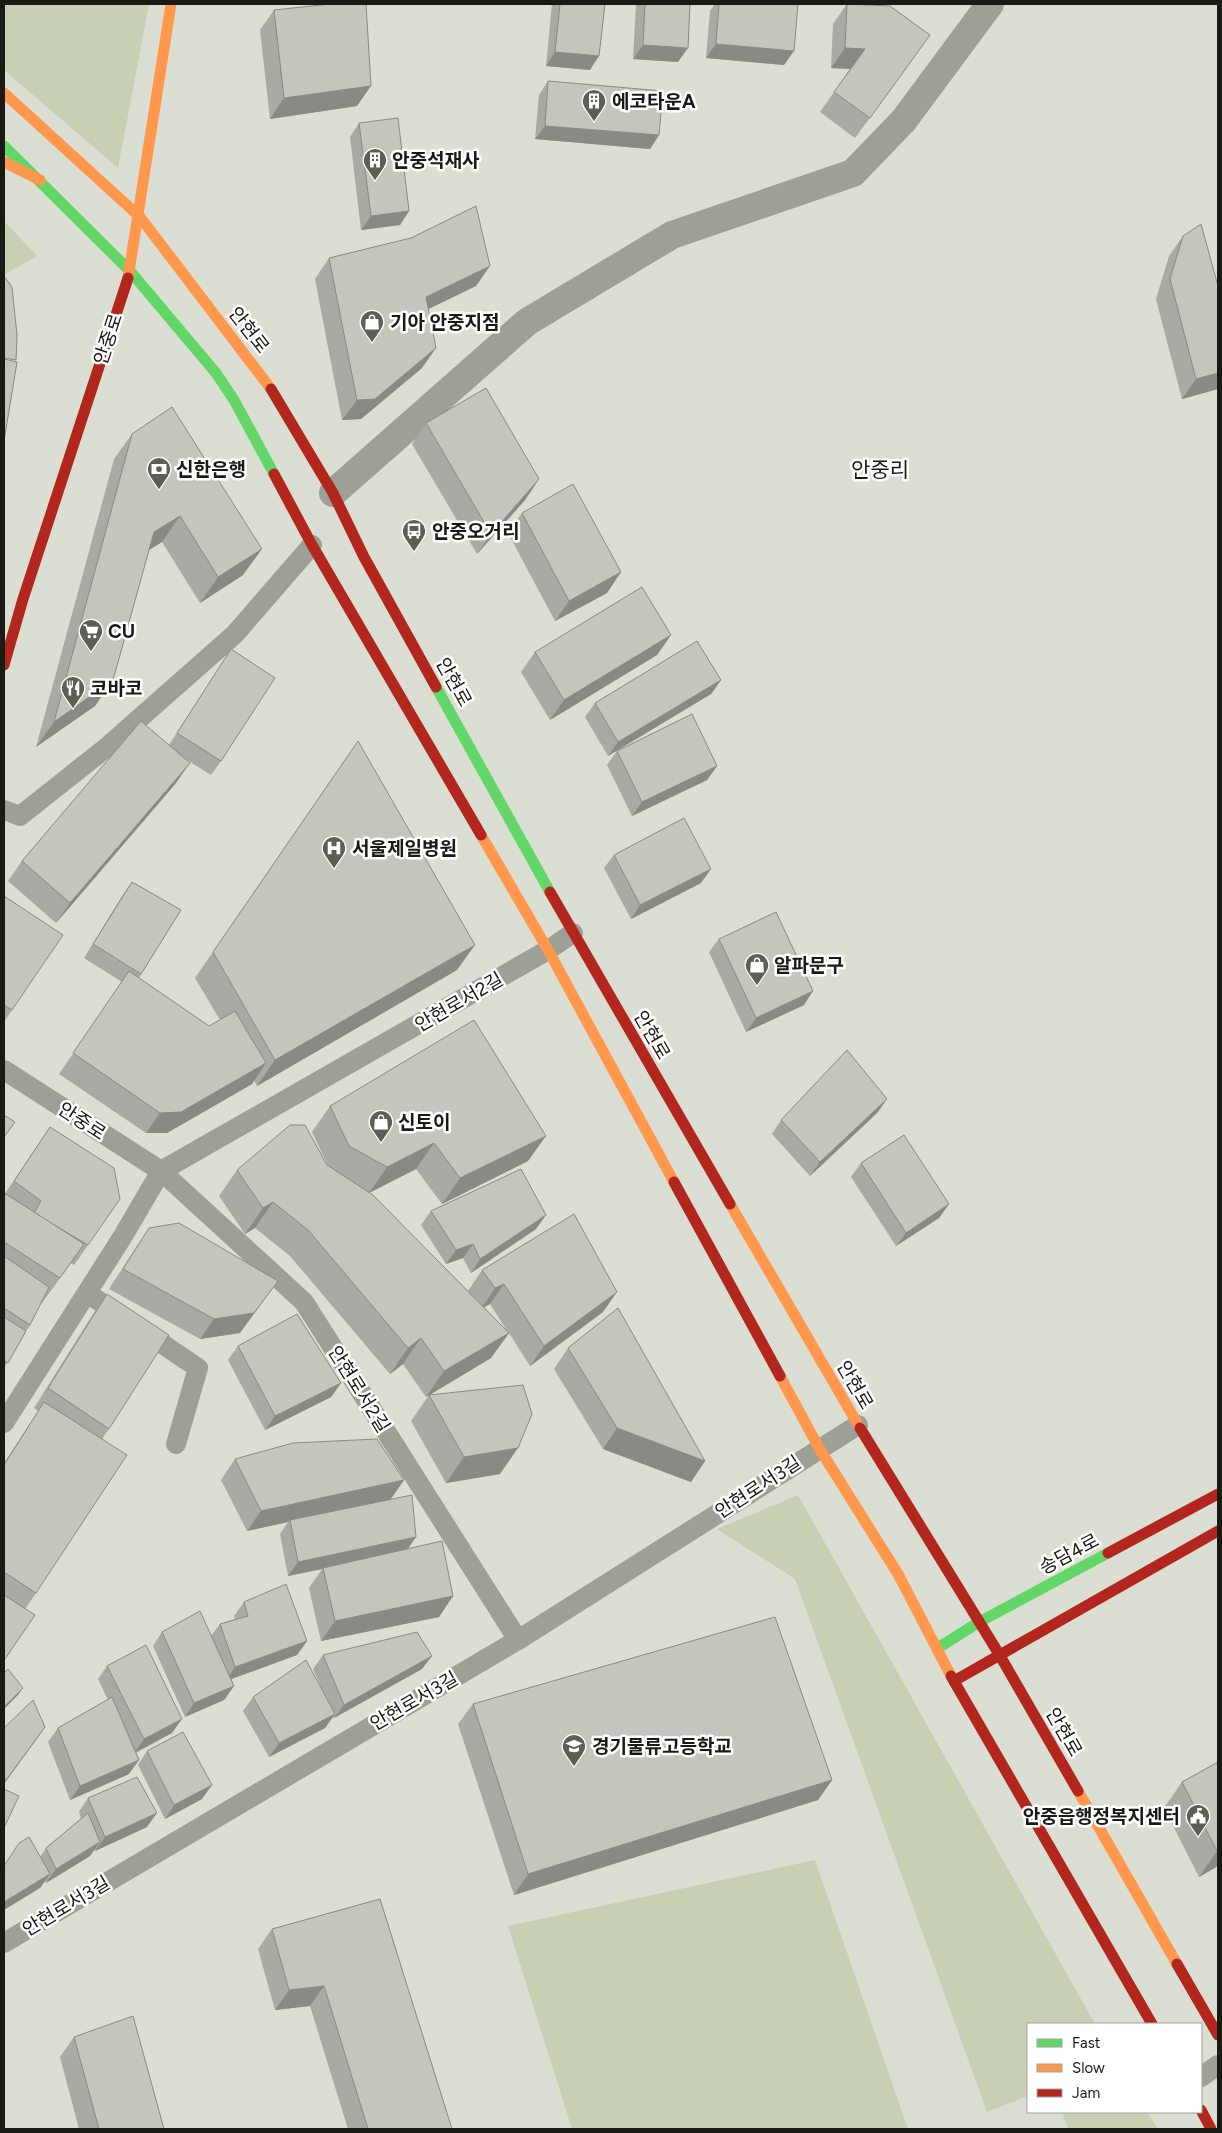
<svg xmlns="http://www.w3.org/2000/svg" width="1222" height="2133" viewBox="0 0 1222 2133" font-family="Figtree,'Noto Sans KR',sans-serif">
<rect width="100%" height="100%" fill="#dbded3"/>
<g fill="#c8d0b4">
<polygon points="4,4 149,4 118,168 4,70"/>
<polygon points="4,221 37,256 4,275"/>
<polygon points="798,1495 1095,2024 1028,2024 1028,2096 987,2112 795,1579 717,1529"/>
<polygon points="815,1860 908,2129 572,2129 508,1926"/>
<polygon points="1062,2112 1147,2112 1158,2129 1068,2129"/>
</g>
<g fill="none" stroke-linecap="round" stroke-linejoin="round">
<g stroke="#9da096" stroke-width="20">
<polyline points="4,810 20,816 107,747 235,634 312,545"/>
<polyline points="4,1070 161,1171 304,1302 518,1640"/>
<polyline points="87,1293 198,1368 176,1444"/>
<polyline points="4,1423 123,1236 161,1171 548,950 573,933"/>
<polyline points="4,1943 518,1640 858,1425"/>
<polyline points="1201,2077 1218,2065"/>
</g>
<polyline stroke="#9da096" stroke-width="28" points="333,493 527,322 672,235 853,173 904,120 990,4"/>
<g stroke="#63d668" stroke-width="11">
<polyline points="4,146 130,271 216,373 234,400 274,474"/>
<polyline points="436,687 550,892"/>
<polyline points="938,1648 979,1622 1108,1553"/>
</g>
<g stroke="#ff974d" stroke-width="11">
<polyline points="4,93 140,217 271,389"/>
<polyline points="4,162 40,180"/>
<polyline points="128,278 171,4"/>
<polyline points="481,835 548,950 674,1182"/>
<polyline points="730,1204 860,1428"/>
<polyline points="780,1376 819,1448 898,1574 951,1676"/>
<polyline points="1078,1791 1177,1964"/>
</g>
<g stroke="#b3261e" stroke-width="11">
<polyline points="271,389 333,493 364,557 436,687"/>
<polyline points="274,474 312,545 481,835"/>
<polyline points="4,665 23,599 128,278"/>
<polyline points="550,892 730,1204"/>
<polyline points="674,1182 780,1376"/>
<polyline points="860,1428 999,1654 1078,1791"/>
<polyline points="1108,1553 1218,1494"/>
<polyline points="951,1676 1152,2024"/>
<polyline points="954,1681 1218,1531"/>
<polyline points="1177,1964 1218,2035"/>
<polyline points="1201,2110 1211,2129"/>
</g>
</g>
<g fill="#a8aaa3" fill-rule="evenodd">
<polygon points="552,4 605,4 590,70 546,66"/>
<polygon points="636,4 690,4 678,62 633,59"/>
<polygon points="715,4 798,4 784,65 706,58 710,11"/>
<polygon points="847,4 916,55 855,138 820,112 850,69 831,68 833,24"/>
<polygon points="274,10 357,106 270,119 260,30"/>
<polygon points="548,81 659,135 650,149 535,139 539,95"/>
<polygon points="359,123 409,211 400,225 361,230 350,137"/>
<polygon points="1183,236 1218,286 1218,389 1182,399 1156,299 1169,256"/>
<polygon points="329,258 476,286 428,309 422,368 361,419 342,420 315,279"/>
<polygon points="426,423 539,479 525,500 477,554 412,444"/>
<polygon points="132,434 243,575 200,603 162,542 149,550 113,680 95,706 36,747 114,459"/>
<polygon points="522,513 621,572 607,593 555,621 508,533"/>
<polygon points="671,635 657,655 550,720 521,672 535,652"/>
<polygon points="231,649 221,761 211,775 187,760 176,783 56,923 8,881 22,861 169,745"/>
<polygon points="721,680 711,694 608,756 585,717 595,703"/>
<polygon points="617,751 717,766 707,780 632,816 607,765"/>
<polygon points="340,767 457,970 257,1086 254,1080 252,1084 167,1133 146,1133 59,1074 122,982 84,958 122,896 132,882 181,910 139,978 209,1026 220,1020 195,978"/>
<polygon points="614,855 701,883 631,919 604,868"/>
<polygon points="4,896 12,1010 4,1022"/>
<polygon points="719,939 804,1005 746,1032 709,952"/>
<polygon points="887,1099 877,1113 810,1176 772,1134 781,1120"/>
<path d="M330,1106L528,1161L442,1204L416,1169L369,1193L468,1291L482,1270L603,1312L530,1366L509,1333L491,1358L426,1397L403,1364L390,1374L290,1256L255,1228L245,1234L219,1196L237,1170L327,1165L328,1166L312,1132ZM490,1304L507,1331L484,1307Z"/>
<polygon points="50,1127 88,1245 74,1265 71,1263 42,1303 41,1303 30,1325 4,1368 4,1195"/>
<polygon points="861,1163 949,1204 939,1218 896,1246 851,1177"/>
<polygon points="431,1211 536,1229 471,1273 463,1258 446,1264 421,1225"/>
<polygon points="149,1228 240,1333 200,1339 109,1289 135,1249"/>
<polygon points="107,1294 109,1429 102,1439 36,1593 25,1609 35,1615 4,1661 4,1463 38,1411 34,1408 93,1314"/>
<polygon points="238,1346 341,1383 331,1397 265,1430 228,1360"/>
<polygon points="568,1348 705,1461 691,1482 603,1449 554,1369"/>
<polygon points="429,1395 500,1474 446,1483 411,1421"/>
<polygon points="235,1459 404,1480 391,1499 416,1537 408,1549 453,1596 439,1617 321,1641 309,1588 322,1569 288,1576 280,1534 288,1522 247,1531 221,1480"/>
<polygon points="244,1602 307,1641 297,1655 231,1679 234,1686 224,1700 185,1717 153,1646 162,1632 211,1636 220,1624 235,1619 234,1616"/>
<polygon points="323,1655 422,1669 334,1718 333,1717 325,1728 269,1757 243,1711 253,1697 323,1692 313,1669"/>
<polygon points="107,1666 172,1733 136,1753 129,1774 70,1800 48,1742 58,1728 108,1700 98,1679"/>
<polygon points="473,1704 832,1780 818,1800 514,1895 458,1724"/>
<polygon points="147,1751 202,1799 165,1819 138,1765"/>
<polygon points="1218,1762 1218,1866 1199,1877 1164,1808 1182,1782"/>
<polygon points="88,1798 147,1827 95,1851 94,1849 90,1856 46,1883 45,1881 40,1888 40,1857 46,1848 81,1819 79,1812"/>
<polygon points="380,1899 452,2129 348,2129 310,2006 275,2010 258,1949 272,1929"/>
<polygon points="74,2037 164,2129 79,2129 60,2057"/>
</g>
<g fill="#888b84">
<polygon points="716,44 794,51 784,65 706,58"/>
<polygon points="643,45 688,48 678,62 633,59"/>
<polygon points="845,48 865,49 851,69 831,68"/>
<polygon points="555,52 599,56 590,70 546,66"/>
<polygon points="371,86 357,106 270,119 284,98"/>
<polygon points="545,126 659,135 650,149 535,139"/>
<polygon points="409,211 400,225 361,230 371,216"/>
<polygon points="490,266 476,286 412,317 426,297"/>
<polygon points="436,348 422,368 361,419 342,420 357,400"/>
<polygon points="1218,373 1218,389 1182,399 1196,379"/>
<polygon points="539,479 525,500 477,554 491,534"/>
<polygon points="180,516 162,542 136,558 154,532"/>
<polygon points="262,549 243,575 200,603 218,577"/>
<polygon points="621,572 607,593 555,621 569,601"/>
<polygon points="671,635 657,655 550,720 564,700"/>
<polygon points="113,680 95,706 36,747 54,722"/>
<polygon points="721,680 711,694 608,756 618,742"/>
<polygon points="190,763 176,783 56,923 70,903"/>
<polygon points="717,766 707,780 632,816 642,802"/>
<polygon points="711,869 701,883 631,919 640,905"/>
<polygon points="475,945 457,970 257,1086 275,1060"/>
<polygon points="813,991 804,1005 746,1032 756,1018"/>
<polygon points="266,1063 252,1084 167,1133 146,1133 160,1113"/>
<polygon points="887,1099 877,1113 810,1176 820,1162"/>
<polygon points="546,1136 528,1161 442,1204 460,1178"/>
<polygon points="434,1143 416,1169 369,1193 387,1167"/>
<polygon points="273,1202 255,1228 245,1234 263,1208"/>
<polygon points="949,1204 939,1218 896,1246 906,1233"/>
<polygon points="546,1215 536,1229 471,1273 480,1259"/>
<polygon points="473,1244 463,1258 446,1264 456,1250"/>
<polygon points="278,1281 240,1333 200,1339 214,1319"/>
<polygon points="504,1284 490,1304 481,1309 495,1288"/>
<polygon points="617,1292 603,1312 530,1366 544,1346"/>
<polygon points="509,1333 491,1358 426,1397 444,1371"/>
<polygon points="421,1338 403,1364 390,1374 408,1348"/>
<polygon points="341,1383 331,1397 265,1430 275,1416"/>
<polygon points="617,1428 705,1461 691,1482 603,1449"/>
<polygon points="518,1448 500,1474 446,1483 464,1457"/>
<polygon points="404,1480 390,1500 290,1520 288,1522 247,1531 261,1511"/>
<polygon points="416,1537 406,1551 323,1568 322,1569 288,1576 298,1562"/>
<polygon points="453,1596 439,1617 321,1641 335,1621"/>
<polygon points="307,1641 297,1655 226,1681 235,1667"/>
<polygon points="432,1656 422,1669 334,1718 344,1705"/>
<polygon points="234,1686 224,1700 185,1717 194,1703"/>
<polygon points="23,1688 18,1695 4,1709 4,1707"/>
<polygon points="335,1714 325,1728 269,1757 279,1743"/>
<polygon points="182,1719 172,1733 134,1753 144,1739"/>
<polygon points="45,1727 36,1740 4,1784 4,1779"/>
<polygon points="139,1760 129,1774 70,1800 80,1786"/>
<polygon points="832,1780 818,1800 514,1895 528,1874"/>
<polygon points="212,1785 202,1799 165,1819 174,1805"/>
<polygon points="157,1813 147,1827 95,1851 105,1837"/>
<polygon points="100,1842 90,1856 46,1883 56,1869"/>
<polygon points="1218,1850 1218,1866 1199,1877 1217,1851"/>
<polygon points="50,1874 40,1888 4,1910 4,1902"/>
<polygon points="324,1986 310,2006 275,2010 289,1990"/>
</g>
<g fill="#c3c6bd" stroke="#888b84">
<polygon points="330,4 366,4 371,86 284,98 274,10"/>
<polygon points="560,4 605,4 599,56 555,52"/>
<polygon points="645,4 690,4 688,48 643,45"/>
<polygon points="719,4 798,4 794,51 716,44"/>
<polygon points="847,4 890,6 930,35 870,118 834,92 865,49 845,48"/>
<polygon points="548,81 663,91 659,135 545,126"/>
<polygon points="398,118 409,211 371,216 359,123"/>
<polygon points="476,206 490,266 426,297 436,348 375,399 357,400 329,258 411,238"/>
<polygon points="1201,224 1218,286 1218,373 1196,379 1170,279 1183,236"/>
<polygon points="4,276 12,287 17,335 16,360 4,358"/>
<polygon points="4,359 17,362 4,441"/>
<polygon points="486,388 539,479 491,534 426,423"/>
<polygon points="172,407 262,549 218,577 180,516 154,532 113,680 54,722 132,434"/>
<polygon points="573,484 621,572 569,601 522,513"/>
<polygon points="642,587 671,635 564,700 535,652"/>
<polygon points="697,641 721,680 618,742 595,703"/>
<polygon points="231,649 275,678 221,761 177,733"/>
<polygon points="692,714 717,766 642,802 617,751"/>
<polygon points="141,721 190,763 70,903 22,861"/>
<polygon points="358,741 475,945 275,1060 213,952"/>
<polygon points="684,818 711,869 640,905 614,855"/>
<polygon points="132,882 181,910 141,974 93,944"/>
<polygon points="4,896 63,935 12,1010 4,1005"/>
<polygon points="776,912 813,991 756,1018 719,939"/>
<polygon points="129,971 209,1026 235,1011 266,1063 181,1112 160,1113 73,1053"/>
<polygon points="474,1020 546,1136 460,1178 434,1143 387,1167 349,1146 330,1106"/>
<polygon points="847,1050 887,1099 820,1162 781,1120"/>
<polygon points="4,1115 15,1122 4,1137"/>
<polygon points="290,1125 305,1125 327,1165 373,1195 509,1333 444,1371 421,1338 408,1348 308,1230 273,1202 263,1208 237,1170"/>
<polygon points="50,1127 114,1168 120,1199 88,1245 34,1213 41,1201 14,1181"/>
<polygon points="904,1135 949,1204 906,1233 861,1163"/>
<polygon points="521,1169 546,1215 480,1259 473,1244 456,1250 431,1211"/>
<polygon points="6,1194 84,1244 60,1278 4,1242 4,1197"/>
<polygon points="574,1214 617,1292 544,1346 504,1284 495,1288 482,1270"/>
<polygon points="179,1223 278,1281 254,1313 214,1319 123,1269 149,1228"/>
<polygon points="4,1256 49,1287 30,1325 4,1308"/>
<polygon points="107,1294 169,1335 109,1429 48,1388"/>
<polygon points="618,1308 705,1461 617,1428 568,1348"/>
<polygon points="297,1314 341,1383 275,1416 238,1346"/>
<polygon points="4,1317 26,1331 8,1363 4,1360"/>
<polygon points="523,1385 532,1414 518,1448 464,1457 429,1395"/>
<polygon points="44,1402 127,1455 36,1593 4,1572 4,1465"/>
<polygon points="377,1439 404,1480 261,1511 235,1459 293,1443"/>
<polygon points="412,1495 416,1537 298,1562 290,1520"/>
<polygon points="442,1541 453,1596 335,1621 323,1568"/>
<polygon points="286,1584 307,1641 235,1667 220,1624 248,1616 244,1602"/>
<polygon points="4,1595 35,1615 5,1659 4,1659"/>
<polygon points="200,1611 234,1686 194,1703 162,1632"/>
<polygon points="775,1617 832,1780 528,1874 473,1704"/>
<polygon points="417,1632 432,1656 344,1705 323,1655"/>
<polygon points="146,1645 182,1719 144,1739 107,1666"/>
<polygon points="306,1660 335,1714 279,1743 253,1697"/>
<polygon points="8,1669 23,1688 4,1707 4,1673"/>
<polygon points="112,1697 139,1760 80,1786 58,1728"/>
<polygon points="33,1700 45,1727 6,1780 4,1779 4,1728"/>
<polygon points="183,1732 212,1785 174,1805 147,1751"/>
<polygon points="1218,1762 1218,1850 1217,1851 1182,1782"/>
<polygon points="137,1777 157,1813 105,1837 88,1798"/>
<polygon points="4,1789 19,1796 4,1828"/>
<polygon points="88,1813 100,1842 56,1869 46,1848"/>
<polygon points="29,1837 50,1874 4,1902 4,1866 19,1843"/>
<polygon points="380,1899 452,2129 368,2129 324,1986 289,1990 272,1929"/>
<polygon points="133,2016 164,2129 99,2129 74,2037"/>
</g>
<defs>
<g id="building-pin" transform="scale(1.25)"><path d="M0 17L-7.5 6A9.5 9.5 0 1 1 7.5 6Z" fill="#5c5f56" stroke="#fff"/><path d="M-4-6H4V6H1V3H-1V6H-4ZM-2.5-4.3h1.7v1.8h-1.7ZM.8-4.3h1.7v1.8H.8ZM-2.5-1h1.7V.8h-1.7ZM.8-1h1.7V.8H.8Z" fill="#fff"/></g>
<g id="shop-pin" transform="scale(1.25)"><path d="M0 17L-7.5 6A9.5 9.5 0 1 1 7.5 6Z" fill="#5c5f56" stroke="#fff"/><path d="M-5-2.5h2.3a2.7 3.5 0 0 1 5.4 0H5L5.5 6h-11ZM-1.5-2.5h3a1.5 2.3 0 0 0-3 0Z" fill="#fff"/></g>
<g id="bank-pin" transform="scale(1.25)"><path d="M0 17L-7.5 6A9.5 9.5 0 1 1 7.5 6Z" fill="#5c5f56" stroke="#fff"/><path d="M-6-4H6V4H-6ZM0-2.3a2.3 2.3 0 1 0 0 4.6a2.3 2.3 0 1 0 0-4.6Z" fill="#fff"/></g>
<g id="bus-pin" transform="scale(1.25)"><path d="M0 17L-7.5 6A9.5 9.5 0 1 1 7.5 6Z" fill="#5c5f56" stroke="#fff"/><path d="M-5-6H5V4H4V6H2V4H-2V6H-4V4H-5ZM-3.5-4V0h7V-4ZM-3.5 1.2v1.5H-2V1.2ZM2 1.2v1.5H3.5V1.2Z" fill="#fff"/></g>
<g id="supermarket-pin" transform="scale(1.25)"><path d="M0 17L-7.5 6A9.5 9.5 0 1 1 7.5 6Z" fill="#5c5f56" stroke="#fff"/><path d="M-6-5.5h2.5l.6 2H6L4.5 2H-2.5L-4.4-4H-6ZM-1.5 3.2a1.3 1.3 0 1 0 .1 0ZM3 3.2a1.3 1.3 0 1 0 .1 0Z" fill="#fff"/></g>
<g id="restaurant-pin" transform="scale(1.25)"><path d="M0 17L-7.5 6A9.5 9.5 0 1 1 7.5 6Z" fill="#5c5f56" stroke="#fff"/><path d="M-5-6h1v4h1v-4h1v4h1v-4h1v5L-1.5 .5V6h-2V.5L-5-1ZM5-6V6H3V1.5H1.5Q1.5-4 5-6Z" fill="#fff"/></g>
<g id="hospital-pin" transform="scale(1.25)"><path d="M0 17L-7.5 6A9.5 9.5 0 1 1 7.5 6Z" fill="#5c5f56" stroke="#fff"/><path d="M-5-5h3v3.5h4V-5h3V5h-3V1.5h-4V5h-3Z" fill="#fff"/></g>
<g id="school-pin" transform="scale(1.25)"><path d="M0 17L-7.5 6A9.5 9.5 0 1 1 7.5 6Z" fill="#5c5f56" stroke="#fff"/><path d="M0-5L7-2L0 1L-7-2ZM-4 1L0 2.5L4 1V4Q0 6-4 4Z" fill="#fff"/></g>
<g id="civic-pin" transform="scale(1.25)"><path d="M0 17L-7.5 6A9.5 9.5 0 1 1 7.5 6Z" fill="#5c5f56" stroke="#fff"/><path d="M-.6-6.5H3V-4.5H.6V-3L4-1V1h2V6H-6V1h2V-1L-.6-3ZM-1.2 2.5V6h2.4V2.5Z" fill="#fff"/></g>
</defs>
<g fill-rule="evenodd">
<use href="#building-pin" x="594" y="101"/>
<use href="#building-pin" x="375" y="160"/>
<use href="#shop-pin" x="372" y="322"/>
<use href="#bank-pin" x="159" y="469"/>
<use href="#bus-pin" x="414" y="531"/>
<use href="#supermarket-pin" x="91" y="631"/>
<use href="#restaurant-pin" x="73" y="688"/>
<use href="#hospital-pin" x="334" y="848"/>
<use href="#shop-pin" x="757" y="965"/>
<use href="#shop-pin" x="381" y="1122"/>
<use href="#school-pin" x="574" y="1746"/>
<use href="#civic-pin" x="1198" y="1816"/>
</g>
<g text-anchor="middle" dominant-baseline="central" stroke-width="5" stroke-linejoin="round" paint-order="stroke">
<g font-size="19" font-weight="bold" fill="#181a13" stroke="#fff" text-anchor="start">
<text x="612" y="101">에코타운A</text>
<text x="392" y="160">안중석재사</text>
<text x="390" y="322">기아 안중지점</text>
<text x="176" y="469">신한은행</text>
<text x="432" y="531">안중오거리</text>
<text x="108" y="631">CU</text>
<text x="90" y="688">코바코</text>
<text x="352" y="848">서울제일병원</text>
<text x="774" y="965">알파문구</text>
<text x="398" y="1122">신토이</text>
<text x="592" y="1746">경기물류고등학교</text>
<text x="1180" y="1816" text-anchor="end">안중읍행정복지센터</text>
</g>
<g font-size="19" fill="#181a13" stroke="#fff">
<text transform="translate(249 330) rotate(52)">안현로</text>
<text transform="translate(108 339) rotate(-72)">안중로</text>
<text transform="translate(454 682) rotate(61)">안현로</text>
<text transform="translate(459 1002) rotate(-30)">안현로서2길</text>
<text transform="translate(652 1035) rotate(60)">안현로</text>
<text transform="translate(82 1121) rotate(33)">안중로</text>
<text transform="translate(855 1385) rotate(60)">안현로</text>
<text transform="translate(359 1389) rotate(58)">안현로서2길</text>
<text transform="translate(758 1487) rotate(-33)">안현로서3길</text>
<text transform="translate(1069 1554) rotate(-28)">송담4로</text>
<text transform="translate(414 1701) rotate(-30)">안현로서3길</text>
<text transform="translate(1064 1732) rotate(60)">안현로</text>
<text transform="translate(66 1906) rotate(-31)">안현로서3길</text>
</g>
<g font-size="21" fill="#181a13" stroke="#fff">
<text x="880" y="469">안중리</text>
</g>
</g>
<rect width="1222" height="2133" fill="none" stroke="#181a13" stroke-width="10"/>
<rect x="1027" y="2023" width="175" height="90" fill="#ffffff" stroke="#a3a3a1"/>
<rect x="1037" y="2039" width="25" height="8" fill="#63d668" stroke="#a3a3a1"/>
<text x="1072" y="2048" font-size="15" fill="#181a13">Fast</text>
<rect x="1037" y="2064" width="25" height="8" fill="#ff974d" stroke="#a3a3a1"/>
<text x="1072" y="2073" font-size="15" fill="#181a13">Slow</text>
<rect x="1037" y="2089" width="25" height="8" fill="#b3261e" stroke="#a3a3a1"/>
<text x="1072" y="2098" font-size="15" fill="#181a13">Jam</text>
</svg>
